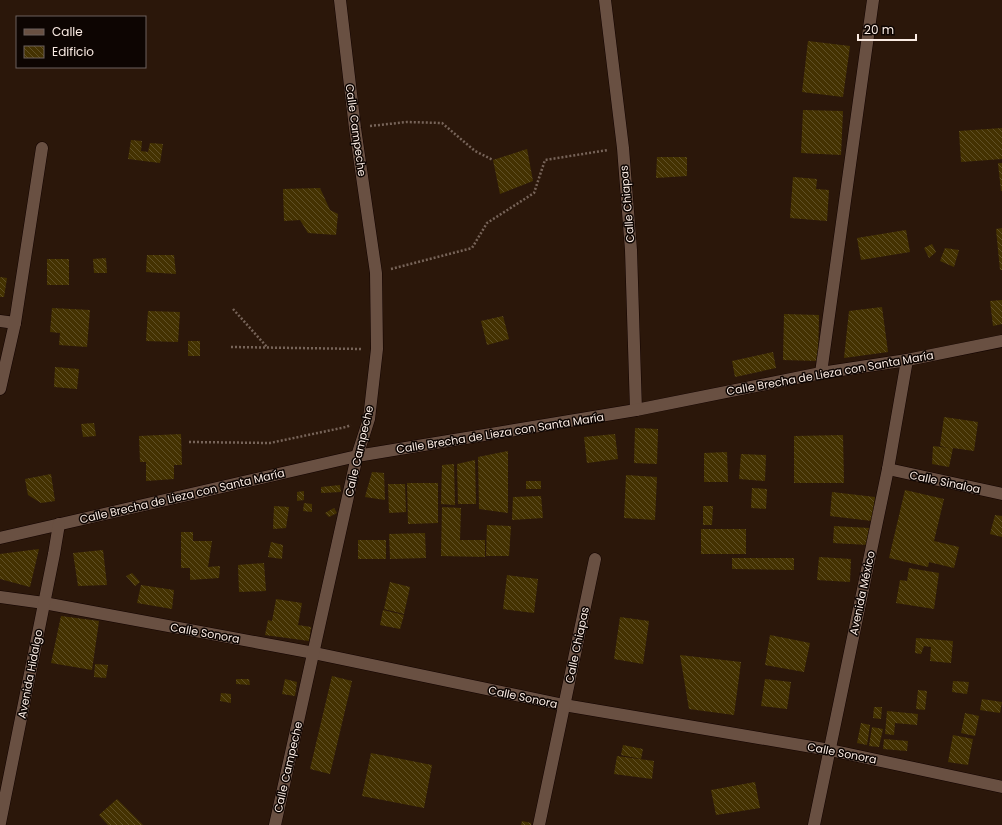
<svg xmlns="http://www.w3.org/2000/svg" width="1002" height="825" viewBox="0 0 1002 825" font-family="Poppins,sans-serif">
<defs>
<pattern id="building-back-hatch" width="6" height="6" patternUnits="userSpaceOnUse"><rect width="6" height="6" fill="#443201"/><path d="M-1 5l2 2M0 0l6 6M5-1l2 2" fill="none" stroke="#605026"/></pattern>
</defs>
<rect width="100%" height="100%" fill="#2b170a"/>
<g fill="url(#building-back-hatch)">
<polygon points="808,41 850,46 843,97 802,92"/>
<polygon points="803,110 843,111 841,155 801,153"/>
<polygon points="1002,128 1002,159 961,162 959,131"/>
<polygon points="131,140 142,141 141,151 148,152 150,143 163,144 160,163 128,159"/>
<polygon points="527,149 533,181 500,194 493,160"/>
<polygon points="657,157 687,157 687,176 656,178"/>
<polygon points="998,163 1002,163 1002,191 1001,191"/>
<polygon points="793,177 817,179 816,189 829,190 827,221 790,218"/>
<polygon points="320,188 330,210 338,214 336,235 308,233 300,220 284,221 283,189"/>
<polygon points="1002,228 1002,270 1000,270 996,229"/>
<polygon points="906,230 910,252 861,260 857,238"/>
<polygon points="932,244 936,252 929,258 924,248"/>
<polygon points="945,248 959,250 954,267 940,261"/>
<polygon points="147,255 174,255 176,274 146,272"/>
<polygon points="106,258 107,273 94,273 93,259"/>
<rect x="47" y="259" width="22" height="26"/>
<polygon points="0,277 7,278 4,297 0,297"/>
<polygon points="1002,300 1002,324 993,326 990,301"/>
<polygon points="882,307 888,352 844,358 849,311"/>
<polygon points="52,308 90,310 87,347 59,345 60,333 50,332"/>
<polygon points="148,311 180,312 178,342 146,341"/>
<polygon points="784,314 819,315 818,361 783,360"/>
<polygon points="503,316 509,339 487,345 481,321"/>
<rect x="188" y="341" width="12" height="15"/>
<polygon points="773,352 776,368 735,377 732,361"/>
<polygon points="55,367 79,369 77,389 54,387"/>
<polygon points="944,417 978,422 974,451 953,448 949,467 932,464 933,446 949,448 940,446"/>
<polygon points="94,423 96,436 83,437 81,424"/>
<polygon points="635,428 658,429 657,464 634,463"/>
<polygon points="181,434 182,465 174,465 174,479 146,481 146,462 140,462 139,436"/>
<polygon points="615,434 618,459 587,463 584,437"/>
<polygon points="843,435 844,483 794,483 794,436"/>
<polygon points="508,451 508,513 479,509 478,457"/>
<polygon points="727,452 728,482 704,482 704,453"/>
<polygon points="741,454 766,455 765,481 739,479"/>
<polygon points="475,460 476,504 458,504 457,464"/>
<polygon points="454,464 455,505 441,504 442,465"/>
<polygon points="372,472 384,473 385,500 365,497"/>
<polygon points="51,474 55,501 41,503 28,495 25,479"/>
<polygon points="626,475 657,477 655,520 624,518"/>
<rect x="526" y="481" width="15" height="8"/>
<polygon points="407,483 438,483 438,523 408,524"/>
<polygon points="388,484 405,484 406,512 389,513"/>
<polygon points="340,485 341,492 321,493 321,487"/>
<polygon points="752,488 767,489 766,509 751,508"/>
<polygon points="905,490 944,499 934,541 959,547 954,568 929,562 928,567 889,558"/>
<polygon points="304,491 304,500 297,501 297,492"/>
<polygon points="832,492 875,497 872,521 830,516"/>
<polygon points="541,496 543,518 512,520 513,497"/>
<polygon points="304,503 312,504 312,512 303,511"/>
<polygon points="274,506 289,507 286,528 273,529"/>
<polygon points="703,506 713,506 712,525 703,525"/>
<polygon points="442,507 461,508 460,540 485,540 485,557 441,556"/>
<polygon points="334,508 337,513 329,517 325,513"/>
<polygon points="995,515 1002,516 1002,537 990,534"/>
<polygon points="487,525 511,526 509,556 486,556"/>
<polygon points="834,526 869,528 868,545 833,543"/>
<rect x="701" y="529" width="45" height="25"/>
<polygon points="181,532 193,532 193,541 212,541 208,567 220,566 219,578 190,580 190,568 181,568"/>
<polygon points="425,533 426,558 390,559 389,534"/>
<rect x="358" y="540" width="28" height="19"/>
<polygon points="271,542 283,545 282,559 268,557"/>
<polygon points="39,549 30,587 0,579 0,554"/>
<polygon points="103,550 107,585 78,586 73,553"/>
<polygon points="819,557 851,559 850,582 817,580"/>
<polygon points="732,558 794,558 794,570 732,569"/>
<polygon points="264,563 266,591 239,592 238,565"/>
<polygon points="909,568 939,573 934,609 896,603 900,580 907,581"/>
<polygon points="132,573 140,582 135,586 126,576"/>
<polygon points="507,575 538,579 534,613 503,609"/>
<polygon points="390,582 410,587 404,614 384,609"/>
<polygon points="141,585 174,590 172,609 137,603"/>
<polygon points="276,599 302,603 298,625 311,627 309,641 265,635 268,620 272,621"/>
<polygon points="383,610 404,615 400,629 380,625"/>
<polygon points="61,616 99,621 92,670 51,663"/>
<polygon points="620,617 649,621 643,664 614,659"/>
<polygon points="770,635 810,643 804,672 765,665"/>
<polygon points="916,638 953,641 951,663 930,661 931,647 924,646 921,654 915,653"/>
<polygon points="680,655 741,662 734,715 689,709"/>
<polygon points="95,664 108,665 106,678 94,677"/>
<polygon points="332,676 352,681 330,774 310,769"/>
<polygon points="236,679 249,679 250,685 236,684"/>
<polygon points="285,679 297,682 295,696 282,694"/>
<polygon points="765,679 791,682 787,709 761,706"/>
<polygon points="953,681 969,682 967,694 952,692"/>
<polygon points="918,690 927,691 925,710 916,709"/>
<polygon points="221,693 231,694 231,703 220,701"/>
<polygon points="982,699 1002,702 1000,713 980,710"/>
<polygon points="874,707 882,707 881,719 873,718"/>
<polygon points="887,711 918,714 917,725 895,723 894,735 885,734"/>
<polygon points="965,713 979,716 975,736 961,733"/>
<polygon points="861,723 870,725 867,745 857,743"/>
<polygon points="872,727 883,729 879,747 869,746"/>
<polygon points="953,735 973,739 968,765 948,762"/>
<polygon points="884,739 908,741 907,751 883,749"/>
<polygon points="623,745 643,749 641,759 621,755"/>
<polygon points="371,753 432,765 424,808 362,796"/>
<polygon points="617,756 654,761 652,779 614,774"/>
<polygon points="755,782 760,808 716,815 711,790"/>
<polygon points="117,799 143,825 108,825 99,815"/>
<polygon points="522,821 531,823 531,825 521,825"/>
</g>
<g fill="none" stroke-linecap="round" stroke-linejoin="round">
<g stroke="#130300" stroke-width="13">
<g id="minor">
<polyline points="605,0 623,148 631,250 636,410"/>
<polyline points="0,321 15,323"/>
<polyline points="821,373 873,0"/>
<polyline points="0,389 15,323 42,148"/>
<polyline points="888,469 1002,494"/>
<polyline points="0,538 357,456 636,410 821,373 907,360 1002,341"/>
<polyline points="0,597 44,603 314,653 564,705 830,750 1002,787"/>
<polyline points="0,823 54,554 59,524"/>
<polyline points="275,825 357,456 369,419 377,349 376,273 355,128 340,0"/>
<polyline points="539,825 595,559"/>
<polyline points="814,825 888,469 907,360"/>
</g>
</g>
<g stroke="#776459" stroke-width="2.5" stroke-dasharray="2 2" stroke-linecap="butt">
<polyline points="370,126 407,122 442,123 475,151 493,160"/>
<polyline points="391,269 472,248 487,223 534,193 545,160 608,150"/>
<polyline points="233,309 267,347"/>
<polyline points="231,347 362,349"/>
<polyline points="189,442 270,443 346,427 351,425"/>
</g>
<use href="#minor" stroke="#695042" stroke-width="12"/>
</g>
<g text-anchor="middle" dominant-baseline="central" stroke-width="3" stroke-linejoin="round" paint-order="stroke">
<g font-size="11" fill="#faebe3" stroke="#0d0502">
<text transform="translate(356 130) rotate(82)">Calle Campeche</text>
<text transform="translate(627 204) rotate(-95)">Calle Chiapas</text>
<text transform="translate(830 373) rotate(-10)">Calle Brecha de Lieza con Santa María</text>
<text transform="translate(500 433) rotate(-9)">Calle Brecha de Lieza con Santa María</text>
<text transform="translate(359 451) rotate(-77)">Calle Campeche</text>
<text transform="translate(945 482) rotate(12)">Calle Sinaloa</text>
<text transform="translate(182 496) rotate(-13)">Calle Brecha de Lieza con Santa María</text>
<text transform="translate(862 593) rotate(-78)">Avenida México</text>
<text transform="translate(205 633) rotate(10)">Calle Sonora</text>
<text transform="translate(577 645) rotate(-78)">Calle Chiapas</text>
<text transform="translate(30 674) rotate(-79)">Avenida Hidalgo</text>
<text transform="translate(523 697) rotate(12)">Calle Sonora</text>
<text transform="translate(842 753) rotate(11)">Calle Sonora</text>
<text transform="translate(288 767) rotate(-77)">Calle Campeche</text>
</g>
</g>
<rect x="16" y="16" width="130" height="52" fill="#0d0502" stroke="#6c615c"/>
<rect x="24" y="29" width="20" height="6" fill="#695042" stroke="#6c615c"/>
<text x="52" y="36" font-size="12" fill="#faebe3">Calle</text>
<rect x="24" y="46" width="20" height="12" fill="url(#building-back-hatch)" stroke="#6c615c"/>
<text x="52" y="56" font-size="12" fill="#faebe3">Edificio</text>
<path d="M858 34v6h58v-6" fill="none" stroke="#faebe3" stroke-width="2"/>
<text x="864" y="34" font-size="12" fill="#faebe3" stroke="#0d0502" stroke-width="3" paint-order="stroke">20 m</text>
</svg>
